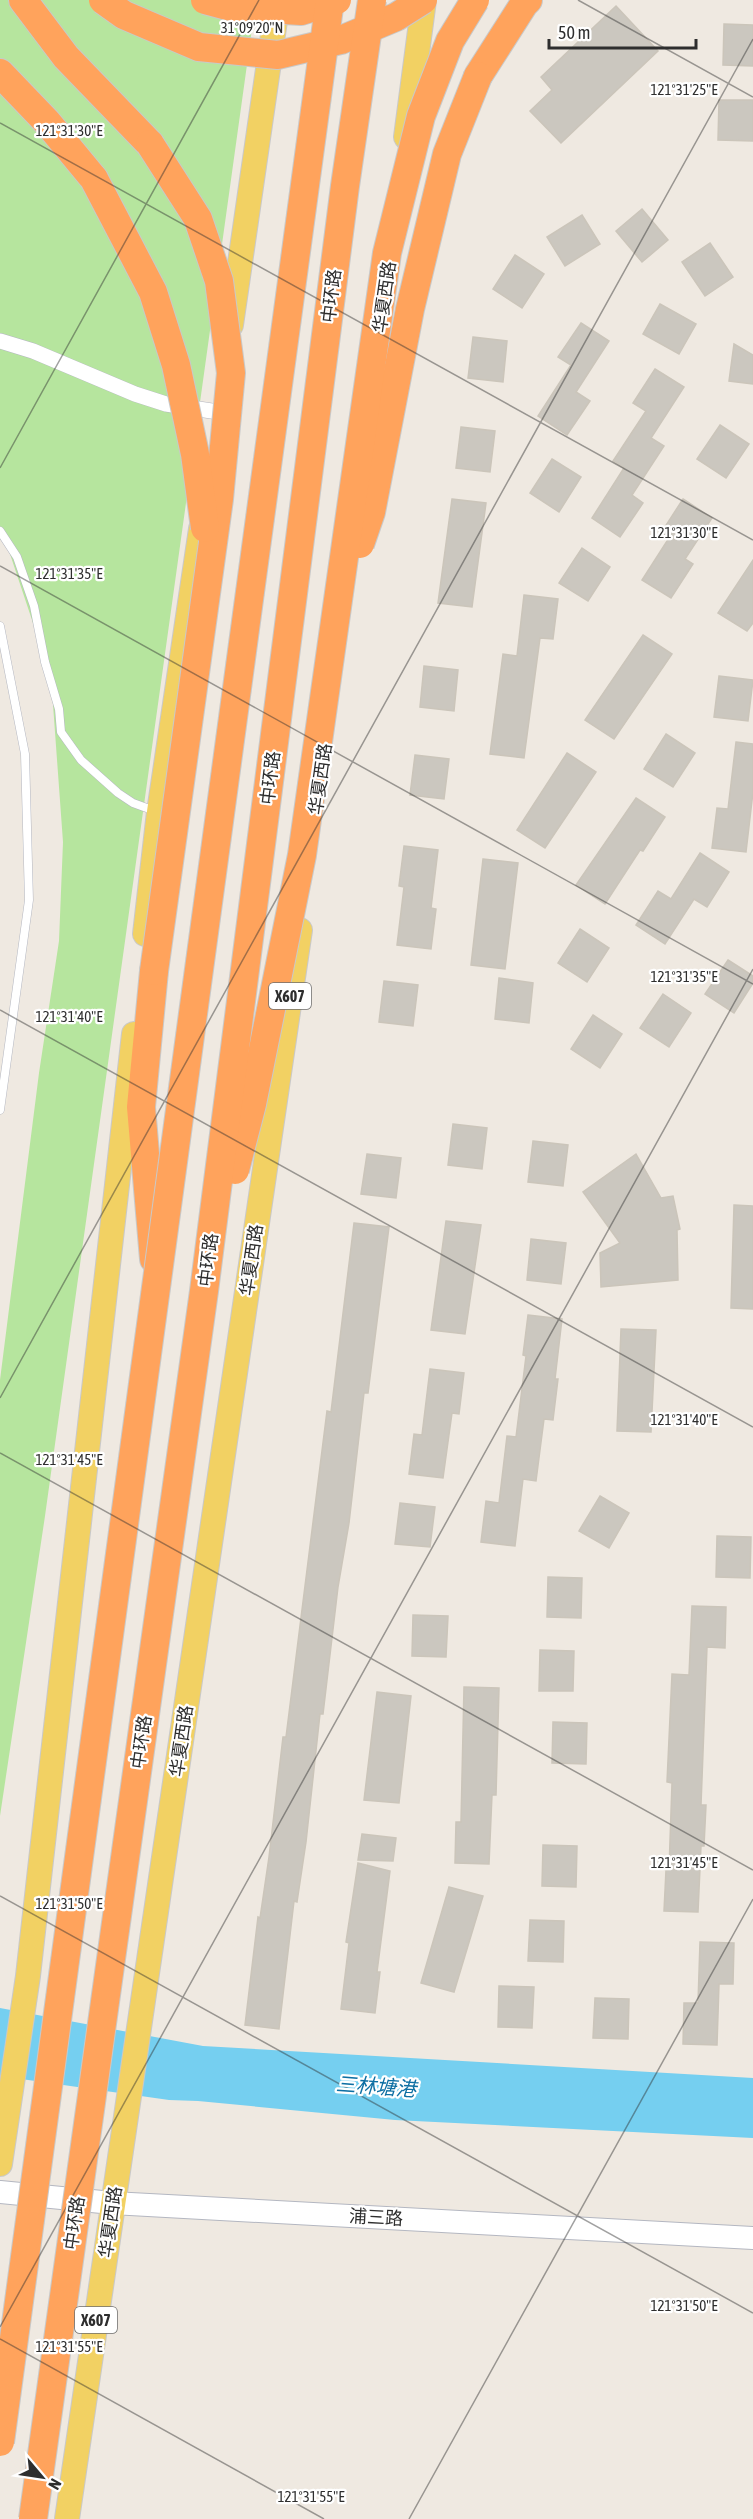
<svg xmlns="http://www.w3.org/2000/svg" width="753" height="2519" viewBox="0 0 753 2519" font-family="'Asap Condensed','Noto Sans SC',sans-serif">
<rect width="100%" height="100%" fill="#efe9e1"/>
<polygon fill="#b6e59e" points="0,0 256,0 45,1516 0,1816 0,1380 39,1073 59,941 63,842 51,677 5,539 0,532"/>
<polygon fill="#75cff0" points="0,2008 203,2046 753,2078 753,2138 395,2120 198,2101 169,2100 0,2076"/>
<g fill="#cbc7bf" stroke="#cbc5ba" stroke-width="1.5">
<polygon points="616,6 658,51 561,143 530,111 552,90 541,77"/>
<polygon points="724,24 753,25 753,66 723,65"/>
<polygon points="719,100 753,100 753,141 718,140"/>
<polygon points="642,209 668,240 642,262 616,231"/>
<polygon points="582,215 600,244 565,266 547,237"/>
<polygon points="710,243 733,277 705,296 682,262"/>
<polygon points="515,255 544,274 522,308 493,289"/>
<polygon points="660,304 696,324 679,354 643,334"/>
<polygon points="581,323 609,341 576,392 590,401 567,435 538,416 571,365 558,357"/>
<polygon points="473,337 507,341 503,382 468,378"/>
<polygon points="734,344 753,355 753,384 729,381"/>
<polygon points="655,369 684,387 651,438 664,446 632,495 643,503 620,537 592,518 624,468 613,461 646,411 633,403"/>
<polygon points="720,425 749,444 726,478 697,459"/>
<polygon points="461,427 495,431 490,472 456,468"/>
<polygon points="552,459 581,477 559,512 530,493"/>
<polygon points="452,499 486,503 472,607 438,603"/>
<polygon points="683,499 712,518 685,559 693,564 671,598 642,580 669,538 661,533"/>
<polygon points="582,548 610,567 588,601 559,583"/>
<polygon points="753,560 753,623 747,631 718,613"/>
<polygon points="524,595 558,599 553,639 540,638 524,758 490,754 503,654 517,656"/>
<polygon points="643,635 672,654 614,739 585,720"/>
<polygon points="424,666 458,670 454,711 420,707"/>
<polygon points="719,676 753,680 748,721 714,717"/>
<polygon points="666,734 695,753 673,787 644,769"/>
<polygon points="736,742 753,744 753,792 746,852 712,848 717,808 728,809"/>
<polygon points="567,753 596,772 545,848 517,830"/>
<polygon points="415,755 449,759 444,799 410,795"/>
<polygon points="636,798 665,817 643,851 640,850 605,904 576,885"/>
<polygon points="404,846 438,850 431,908 436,909 431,949 397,945 404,887 399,886"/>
<polygon points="700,853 729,872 707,907 694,899 665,944 636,925 658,891 671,899"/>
<polygon points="483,859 518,863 505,969 471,965"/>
<polygon points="580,929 609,948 587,982 558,963"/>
<polygon points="728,960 753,976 753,983 734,1013 705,994"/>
<polygon points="499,978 533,983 529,1023 495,1019"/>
<polygon points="384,981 418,985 413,1026 379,1022"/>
<polygon points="663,994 691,1013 669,1047 640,1028"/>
<polygon points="593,1015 622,1034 600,1068 571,1049"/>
<polygon points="453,1124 487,1128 482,1169 448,1165"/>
<polygon points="533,1141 568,1145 563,1186 528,1182"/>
<polygon points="367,1154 401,1158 396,1198 361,1194"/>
<polygon points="636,1154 661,1198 673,1196 680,1229 677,1230 678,1280 601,1287 600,1253 620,1243 583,1192"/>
<polygon points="734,1205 753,1206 753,1309 731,1308"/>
<polygon points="446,1221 481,1225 465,1334 431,1330"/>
<polygon points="354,1223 389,1227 368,1393 364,1393 349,1523 338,1587 323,1714 320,1714 306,1842 297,1902 294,1901 279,2029 245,2025 258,1917 260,1918 269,1857 283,1737 286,1737 327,1411 331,1412"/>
<polygon points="531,1239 566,1243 561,1284 527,1280"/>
<polygon points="528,1315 562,1319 555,1379 558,1379 553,1420 544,1419 536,1481 523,1479 515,1546 481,1542 486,1501 499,1503 507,1436 516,1437 526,1356 523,1355"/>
<polygon points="621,1329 656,1330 651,1432 617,1431"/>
<polygon points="430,1369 464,1373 459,1414 452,1413 443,1478 409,1474 414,1434 422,1435"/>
<polygon points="600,1496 629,1513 609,1548 579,1531"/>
<polygon points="400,1503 435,1507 430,1547 395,1544"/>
<polygon points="717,1536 751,1537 750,1578 716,1577"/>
<polygon points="548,1577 582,1578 581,1618 547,1617"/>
<polygon points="692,1606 726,1607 725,1648 707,1647 701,1805 706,1805 704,1846 701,1846 698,1912 664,1911 666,1870 669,1870 672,1783 667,1782 672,1674 689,1675"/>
<polygon points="413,1615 448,1616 446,1657 412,1656"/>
<polygon points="540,1650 574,1651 573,1691 539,1691"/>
<polygon points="464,1687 499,1688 496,1795 492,1795 489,1864 455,1863 456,1822 461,1822"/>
<polygon points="377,1692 411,1696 399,1803 364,1800"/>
<polygon points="553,1722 587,1723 586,1764 552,1763"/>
<polygon points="362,1834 396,1838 393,1861 358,1860"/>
<polygon points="543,1845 577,1846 576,1887 542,1886"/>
<polygon points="358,1863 390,1871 377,1972 380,1972 375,2013 341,2009 349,1943 346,1942"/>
<polygon points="449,1887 483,1896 454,1992 421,1983"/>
<polygon points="530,1920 564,1921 563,1962 528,1961"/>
<polygon points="700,1942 734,1943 733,1984 719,1984 717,2045 683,2044 684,2003 698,2003"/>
<polygon points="499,1986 534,1987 532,2028 498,2027"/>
<polygon points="595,1998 629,1999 628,2039 593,2038"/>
</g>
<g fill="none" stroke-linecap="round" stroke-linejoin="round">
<g stroke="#b4b7c1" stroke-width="9">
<g id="lane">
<polyline points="0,531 17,557 34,606 45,662 59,709 61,732 81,760 118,793 133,803 155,811"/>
<polyline points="0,626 25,754 29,900 0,1110"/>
</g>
</g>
<g stroke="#b4b7c1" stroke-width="16">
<polyline id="street" points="0,341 33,351 135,394 166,404 218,412"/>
</g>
<g stroke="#b4b7c1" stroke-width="24">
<polyline id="secondary" points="0,2192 112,2203 753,2238"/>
</g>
<g stroke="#c9c9c9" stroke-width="26">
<g id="primary">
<polyline points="406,137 424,0"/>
<polyline points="231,325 278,0"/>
<polyline points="145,934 159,812 201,529"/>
<polyline points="0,2164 28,1976 134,1034"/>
<polyline points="67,2519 300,930"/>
</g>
</g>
<g stroke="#c9c9c9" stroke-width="30">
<g id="highway">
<polyline points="23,0 66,57 150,144"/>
<polyline points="0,73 47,122 94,179"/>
<polyline points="478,76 524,4 528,0"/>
<polyline points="154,1259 141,1107 154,971"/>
</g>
</g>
<use href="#lane" stroke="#fff" stroke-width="8"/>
<use href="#street" stroke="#fff" stroke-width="15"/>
<use href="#secondary" stroke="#fff" stroke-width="22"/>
<use href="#primary" stroke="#f2d163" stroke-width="24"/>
<use href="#highway" stroke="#ffa35c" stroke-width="28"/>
<g stroke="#c9c9c9" stroke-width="30" stroke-linecap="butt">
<g id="highway-bridge">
<polyline points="103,0 124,15 199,47 278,55 341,40 396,17 423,0"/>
<polyline points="205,0 231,7 301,11 337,0"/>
<polyline points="150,144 198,219 219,281 231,373 219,499 154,971"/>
<polyline points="94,179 153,292 176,365 195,454 205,528"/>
<polyline points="360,544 371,512 410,309 447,154 478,76"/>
<polyline points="235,1170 252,1104 302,855 387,253 421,116 450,41 475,0"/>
<polyline points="0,2442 330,0"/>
<polyline points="33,2519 204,1291 345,186 372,0"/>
</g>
</g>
<use href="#highway-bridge" stroke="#ffa35c" stroke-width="28"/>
</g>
<path fill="none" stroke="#2e2e2e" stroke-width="1.5" stroke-opacity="0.45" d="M578,0L753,97M0,123L753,540M0,468L259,0M0,566L753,984M0,1010L753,1427M0,1398L753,39M0,1453L753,1870M0,1896L753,2313M0,2327L753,969M0,2339L324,2519M409,2519L753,1899"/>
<g text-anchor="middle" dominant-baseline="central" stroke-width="4.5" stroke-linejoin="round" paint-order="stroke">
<g fill="#fff" stroke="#6d6d6d" stroke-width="1.5">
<rect x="269" y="983" width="42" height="26" rx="4.5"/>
<rect x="75" y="2307" width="42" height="26" rx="4.5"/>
</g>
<g font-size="16" font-weight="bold" fill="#2e2e2e">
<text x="290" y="996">X607</text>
<text x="96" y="2320">X607</text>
</g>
<g font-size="18" fill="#2e2e2e" stroke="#fff">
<text transform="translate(331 296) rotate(-83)">中环路</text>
<text transform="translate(384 297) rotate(-82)">华夏西路</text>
<text transform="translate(270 778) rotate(-83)">中环路</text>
<text transform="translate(320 779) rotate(-82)">华夏西路</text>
<text transform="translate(208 1260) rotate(-83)">中环路</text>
<text transform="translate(251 1260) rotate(-82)">华夏西路</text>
<text transform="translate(181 1741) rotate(-82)">华夏西路</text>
<text transform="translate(141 1742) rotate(-82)">中环路</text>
<text transform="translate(376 2217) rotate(3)">浦三路</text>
<text transform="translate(110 2222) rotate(-82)">华夏西路</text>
<text transform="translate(74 2223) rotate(-82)">中环路</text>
</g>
<g font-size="20" font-style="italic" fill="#0d6fa3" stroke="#fff">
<text transform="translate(376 2086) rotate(4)">三林塘港</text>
</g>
</g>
<g font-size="15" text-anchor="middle" fill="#2e2e2e" stroke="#fff" stroke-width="4.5" stroke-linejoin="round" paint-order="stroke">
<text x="252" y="33">31°09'20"N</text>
<text x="684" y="95">121°31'25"E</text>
<text x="69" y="136">121°31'30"E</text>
<text x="684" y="538">121°31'30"E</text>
<text x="69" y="579">121°31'35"E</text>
<text x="684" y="982">121°31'35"E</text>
<text x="69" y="1022">121°31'40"E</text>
<text x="684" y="1425">121°31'40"E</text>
<text x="69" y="1465">121°31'45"E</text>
<text x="684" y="1868">121°31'45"E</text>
<text x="69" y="1909">121°31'50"E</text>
<text x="684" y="2311">121°31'50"E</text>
<text x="69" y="2352">121°31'55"E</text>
<text x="311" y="2502">121°31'55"E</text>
</g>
<g transform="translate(42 2477) rotate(119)" stroke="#ffffff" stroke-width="4.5" paint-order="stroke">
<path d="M0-4.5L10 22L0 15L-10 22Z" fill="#2e2e2e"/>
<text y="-9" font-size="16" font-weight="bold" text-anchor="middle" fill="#2e2e2e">N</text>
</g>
<path d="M549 39v9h147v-9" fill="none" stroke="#2e2e2e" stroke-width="3"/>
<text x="558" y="39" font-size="18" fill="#2e2e2e" stroke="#ffffff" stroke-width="4.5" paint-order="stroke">50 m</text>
</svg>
